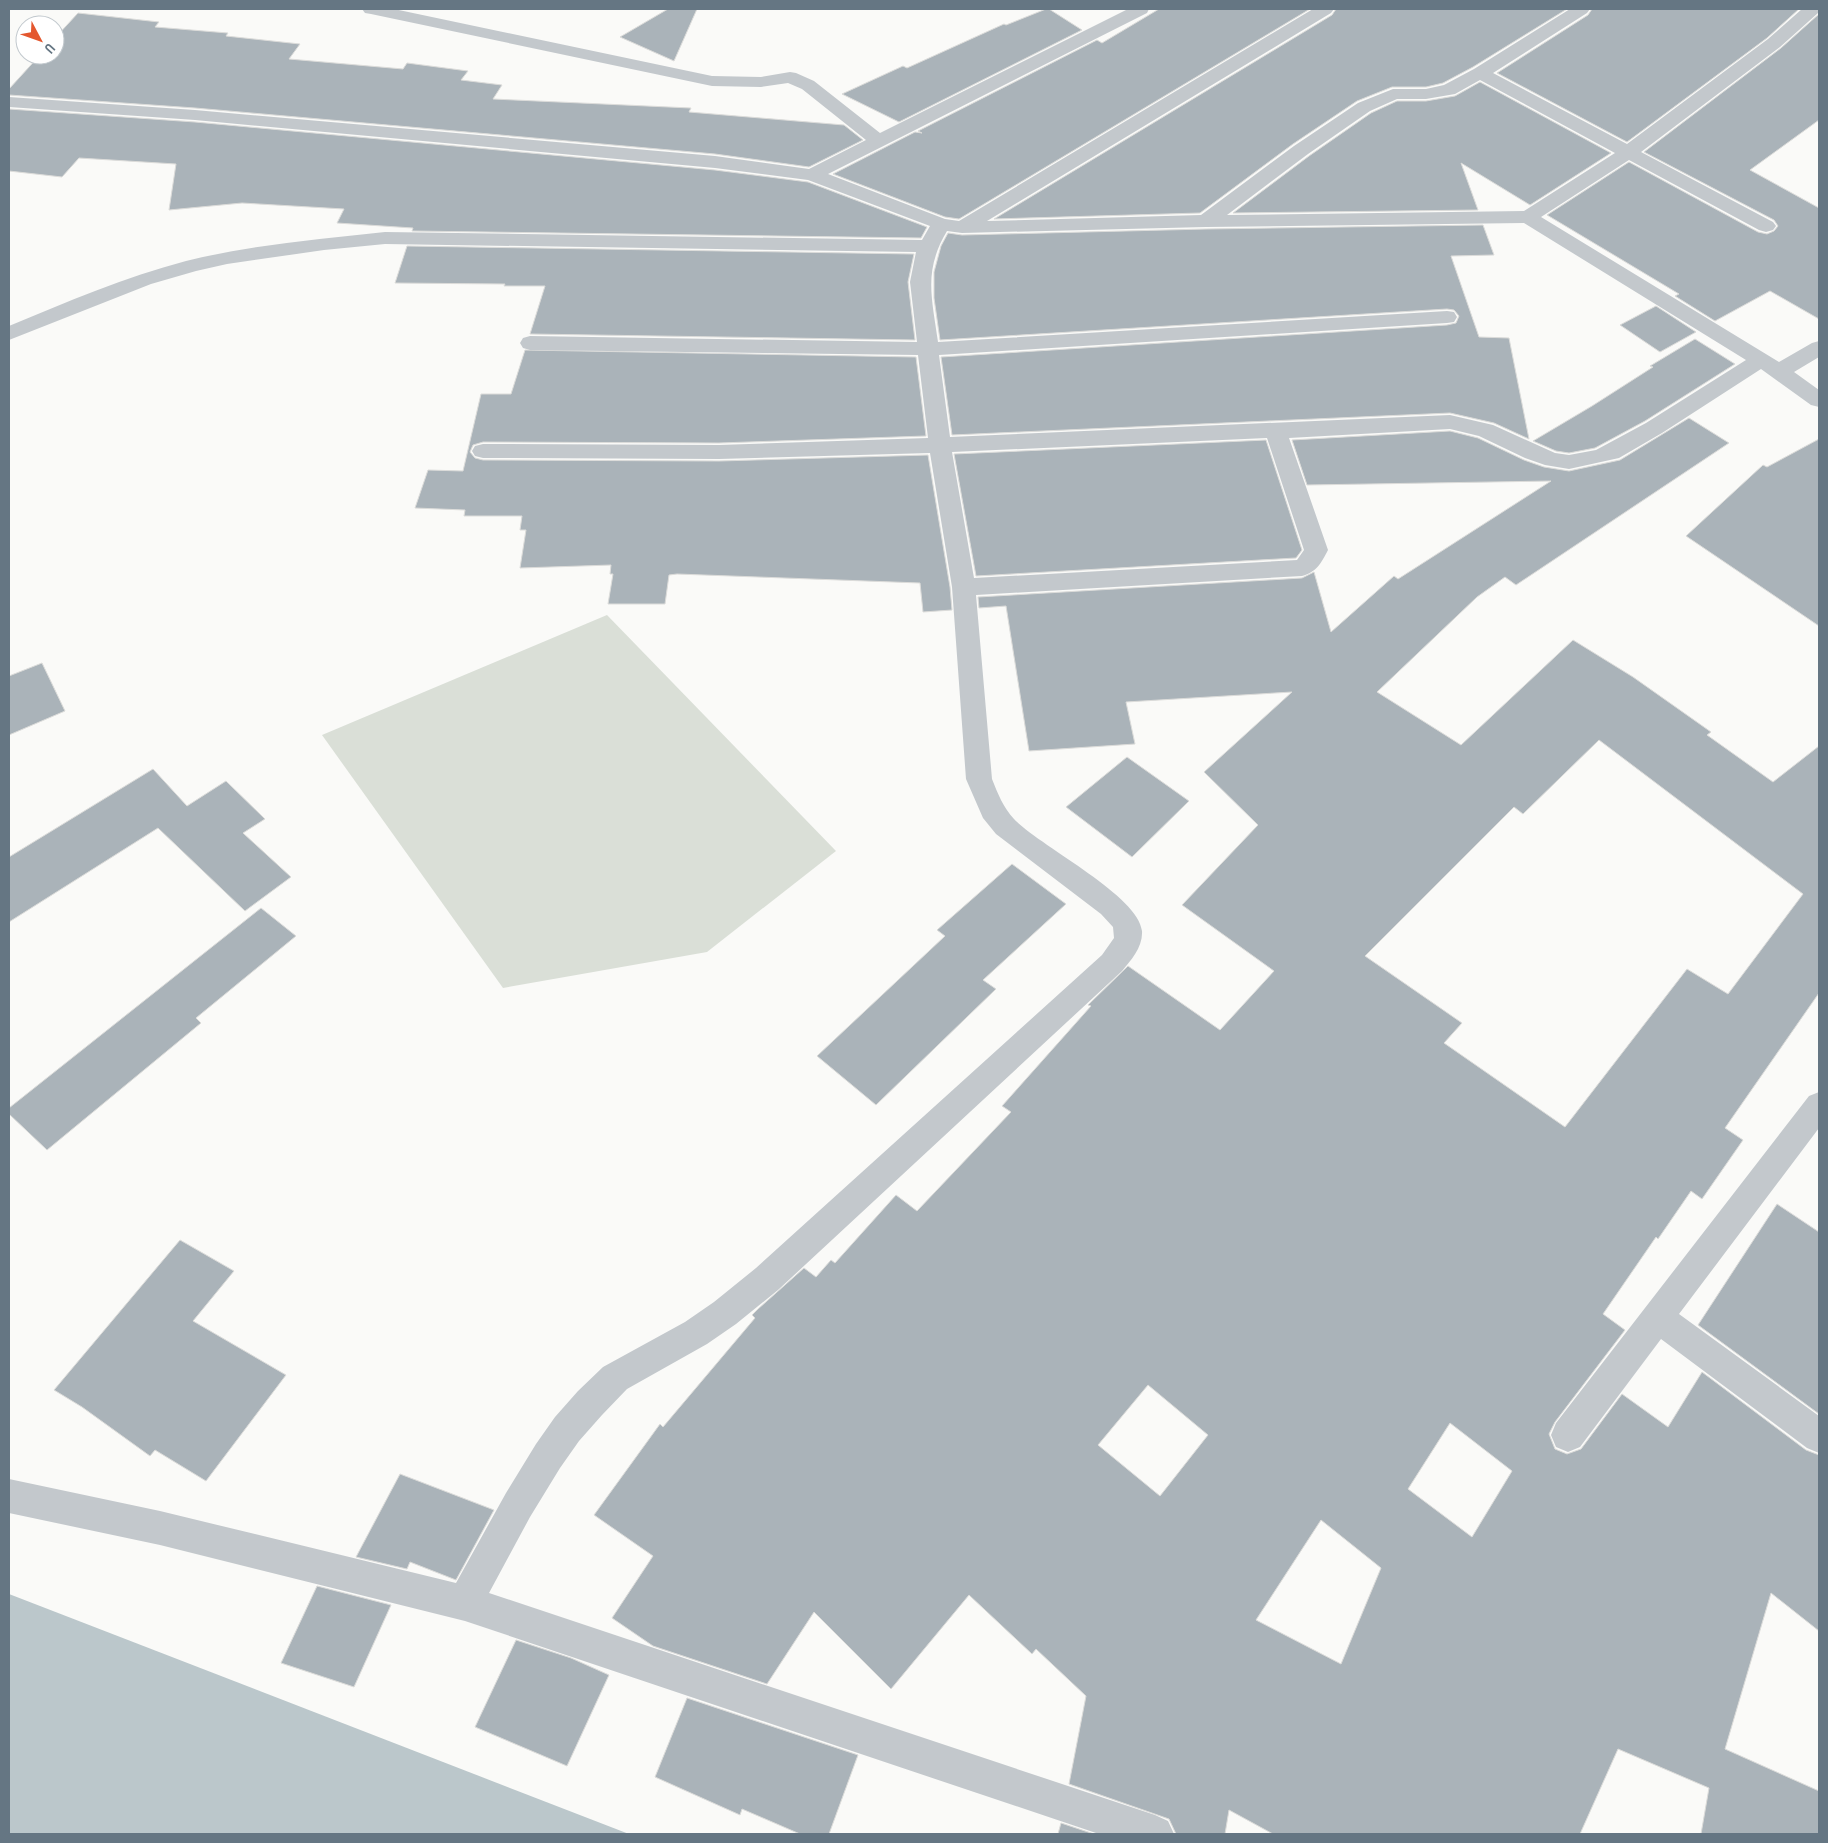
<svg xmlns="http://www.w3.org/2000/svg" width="1828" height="1843" viewBox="0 0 1828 1843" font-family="'PT Sans Narrow',sans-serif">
<rect width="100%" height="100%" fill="#fafaf8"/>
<polygon fill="#dadfd7" points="607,615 836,851 707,952 503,988 322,735"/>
<polygon fill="#bbc7cb" points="9,1594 629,1834 9,1834"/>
<g fill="#aab3b9" stroke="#dcdcda" fill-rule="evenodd">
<polygon points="668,9 697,9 674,61 620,37"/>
<polygon points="1046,9 1049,9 1082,30 899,122 842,94 903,66 907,68 1004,24 1006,25"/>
<polygon points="1159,9 1310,9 959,219 945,217 833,174 915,132 922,133 918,131 1097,40 1102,43"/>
<polygon points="1336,9 1567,9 1473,67 1443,83 1426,87 1392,87 1357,101 1293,144 1200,213 994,219 1332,15"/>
<polygon points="1592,9 1799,9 1767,38 1627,142 1497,73 1588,15"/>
<polygon points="78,13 159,22 155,27 228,33 226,36 300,44 289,59 403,69 407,63 468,71 461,80 502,85 493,99 691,108 689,112 844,125 863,140 809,167 715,154 195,108 9,95 9,89 40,55 55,55 55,38"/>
<polygon points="1819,14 1819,120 1750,170 1819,208 1819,319 1770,291 1715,321 1675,296 1679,294 1547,215 1629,162 1758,232 1767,234 1774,231 1778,226 1774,220 1644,152 1781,48"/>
<polygon points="1480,82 1611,153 1530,205 1461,163 1478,210 1233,213 1309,156 1371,113 1397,101 1426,101 1455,96"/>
<polygon points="9,109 195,122 715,170 808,182 927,227 921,238 412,231 413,228 337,223 344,209 242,203 169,210 176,164 79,158 62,177 9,171"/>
<polygon points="1483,225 1494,255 1451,256 1479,337 1509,338 1529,439 1494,423 1450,413 952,435 941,357 1447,325 1456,323 1459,316 1454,310 1447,309 940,340 934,298 934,272 941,246 948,233 962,235 1206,229"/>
<polygon points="407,246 914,254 908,282 915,340 530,334 545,286 504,286 505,284 395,283"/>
<polygon points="1656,306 1696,332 1660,352 1620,325"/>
<polygon points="1695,339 1735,364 1645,421 1595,448 1569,453 1556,451 1533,441 1592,406 1653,367 1650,366"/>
<polygon points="525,350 916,357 926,436 719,443 483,442 473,445 470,452 475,458 483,460 719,461 928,455 950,587 952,610 923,612 920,583 677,574 669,575 665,604 608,604 613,574 610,574 611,565 520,568 526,530 520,530 522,516 464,516 465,510 415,508 428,470 463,471 481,394 511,394"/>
<path d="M1689,418L1729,443L1516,585L1505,577L1477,597L1377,692L1461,745L1573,640L1633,677L1711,732L1707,735L1773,782L1819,746V993L1725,1128L1743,1140L1702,1199L1691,1191L1658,1239L1656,1237L1603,1314L1625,1330L1555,1422L1549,1434L1555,1449L1567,1454L1581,1449L1622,1394L1668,1427L1702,1372L1806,1450L1819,1455V1631L1771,1593L1725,1749L1819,1791V1834H1701L1709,1788L1618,1749L1580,1834H1273L1229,1810L1225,1834H1176L1169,1819L1069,1784L1086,1696L1036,1649L1032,1654L969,1595L891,1689L814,1612L767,1684L653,1646L612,1618L653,1556L594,1515L660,1424L663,1427L755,1318L752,1315L758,1309L804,1268L816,1277L831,1260L835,1263L896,1195L917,1211L1011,1112L1002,1106L1091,1006L1088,1005L1128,966L1220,1030L1274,971L1182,905L1258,825L1204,772L1292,692L1126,702L1135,744L1029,751L1006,606L979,608L978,597L1302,578L1314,572L1331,632L1394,576L1398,579L1551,481L1307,485L1292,440L1450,431L1478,438L1524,460L1544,467L1569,471L1620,460ZM1599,740L1803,894L1728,994L1687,969L1565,1127L1444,1043L1462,1023L1365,956L1514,807L1523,814ZM1148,1385L1208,1435L1160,1496L1098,1445ZM1450,1423L1512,1471L1472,1537L1408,1489ZM1321,1520L1381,1568L1341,1664L1256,1620Z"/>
<polygon points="1819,439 1819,626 1686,536 1763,465 1767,467"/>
<polygon points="1266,440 1302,550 1296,558 976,576 954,454"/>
<polygon points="42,663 65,711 9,735 9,676"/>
<polygon points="1127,757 1189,801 1132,857 1066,807"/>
<polygon points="153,769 187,806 226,781 265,819 243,833 291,877 245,911 158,828 9,922 9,857"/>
<polygon points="1012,864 1066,904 983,980 996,989 876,1105 817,1056 945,936 937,930"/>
<polygon points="261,908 296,936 196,1018 201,1023 47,1150 9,1114 9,1108"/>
<polygon points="1777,1204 1819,1232 1819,1414 1698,1325"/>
<polygon points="180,1240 234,1271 193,1321 286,1375 206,1481 155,1450 150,1456 82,1407 54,1390"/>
<polygon points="400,1474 494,1510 456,1580 410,1562 407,1569 356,1557"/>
<polygon points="317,1586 391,1605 354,1687 281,1663"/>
<polygon points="516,1640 571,1658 609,1675 567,1766 475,1727"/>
<polygon points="687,1698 858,1755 829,1834 800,1834 742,1809 740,1815 655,1777"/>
<polygon points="1061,1823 1094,1834 1058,1834"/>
</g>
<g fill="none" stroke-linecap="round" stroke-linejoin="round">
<g fill="#c3c8cc" fill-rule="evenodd">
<path d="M362,9H394L712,76L761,77L790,72L796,73L814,81L880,133L1128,9H1149L1147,13L828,174L945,219L959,221L1313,9H1334L1331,13L987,221L1201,215L1294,146L1358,103L1393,89H1426L1444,85L1474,69L1570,9H1590L1587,13L1493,73L1627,144L1768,39L1802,9H1819L1818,13L1780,47L1641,152L1773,222L1776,226L1773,230L1766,232L1759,230L1629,160L1541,217L1779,362L1812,343L1819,341V357L1794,372L1819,390V407L1811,405L1761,369L1662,433L1619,458L1569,469L1545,465L1525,458L1479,436L1450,429L1289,438L1328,550C1321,563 1317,572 1302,576L976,595L992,779C998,794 1003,807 1014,819C1041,847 1138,895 1142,931C1143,947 1131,960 1122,971L778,1290L736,1324L707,1344L627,1389L602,1415L579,1441L560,1468L530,1517L489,1593L1155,1815L1168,1821L1174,1834H1099L465,1621L160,1545L9,1513V1479L160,1511L456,1583L506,1493L536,1444L555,1417L578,1391L603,1367L685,1322L714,1302L756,1268L1102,955L1114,938L1113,927L1101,914L996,834L983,818L966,779L952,587L930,453L719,459L483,458L475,456L472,451L475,446L483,444L719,445L928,438L918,355L530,350L523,348L520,343L523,338L530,336L917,342L910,282L916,252L385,244L324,250L227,264L196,271L151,284L9,340V326C67,302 125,277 186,261C251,245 319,239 385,232L922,240L930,226L808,180L715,168L195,120L9,107V97L195,110L715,156L809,169L866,140L802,89L788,83L761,87L712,86L371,14L365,13ZM1480,80L1615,153L1524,211L1227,215L1308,154L1370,111L1397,99H1426L1455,94ZM1524,223L1746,360L1646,423L1596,450L1569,455L1555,453L1493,425L1450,415L950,437L939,355L1447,323L1454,322L1457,317L1454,312L1447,311L938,342C932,298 923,271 947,231L962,233L1206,227ZM1267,438L1304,550L1297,560L974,578L952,452Z"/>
<polygon points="1819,1092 1819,1128 1679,1314 1819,1416 1819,1453 1807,1448 1661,1339 1580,1447 1568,1452 1556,1447 1551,1435 1556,1423 1809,1096"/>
</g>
</g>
<rect width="1828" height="1843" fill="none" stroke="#657683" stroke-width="20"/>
<g transform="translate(40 40) rotate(131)"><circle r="24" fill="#ffffff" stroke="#c1c8cd"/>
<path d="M0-4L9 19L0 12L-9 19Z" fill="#e4572e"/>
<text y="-8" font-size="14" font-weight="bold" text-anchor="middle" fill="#657683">U</text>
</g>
</svg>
